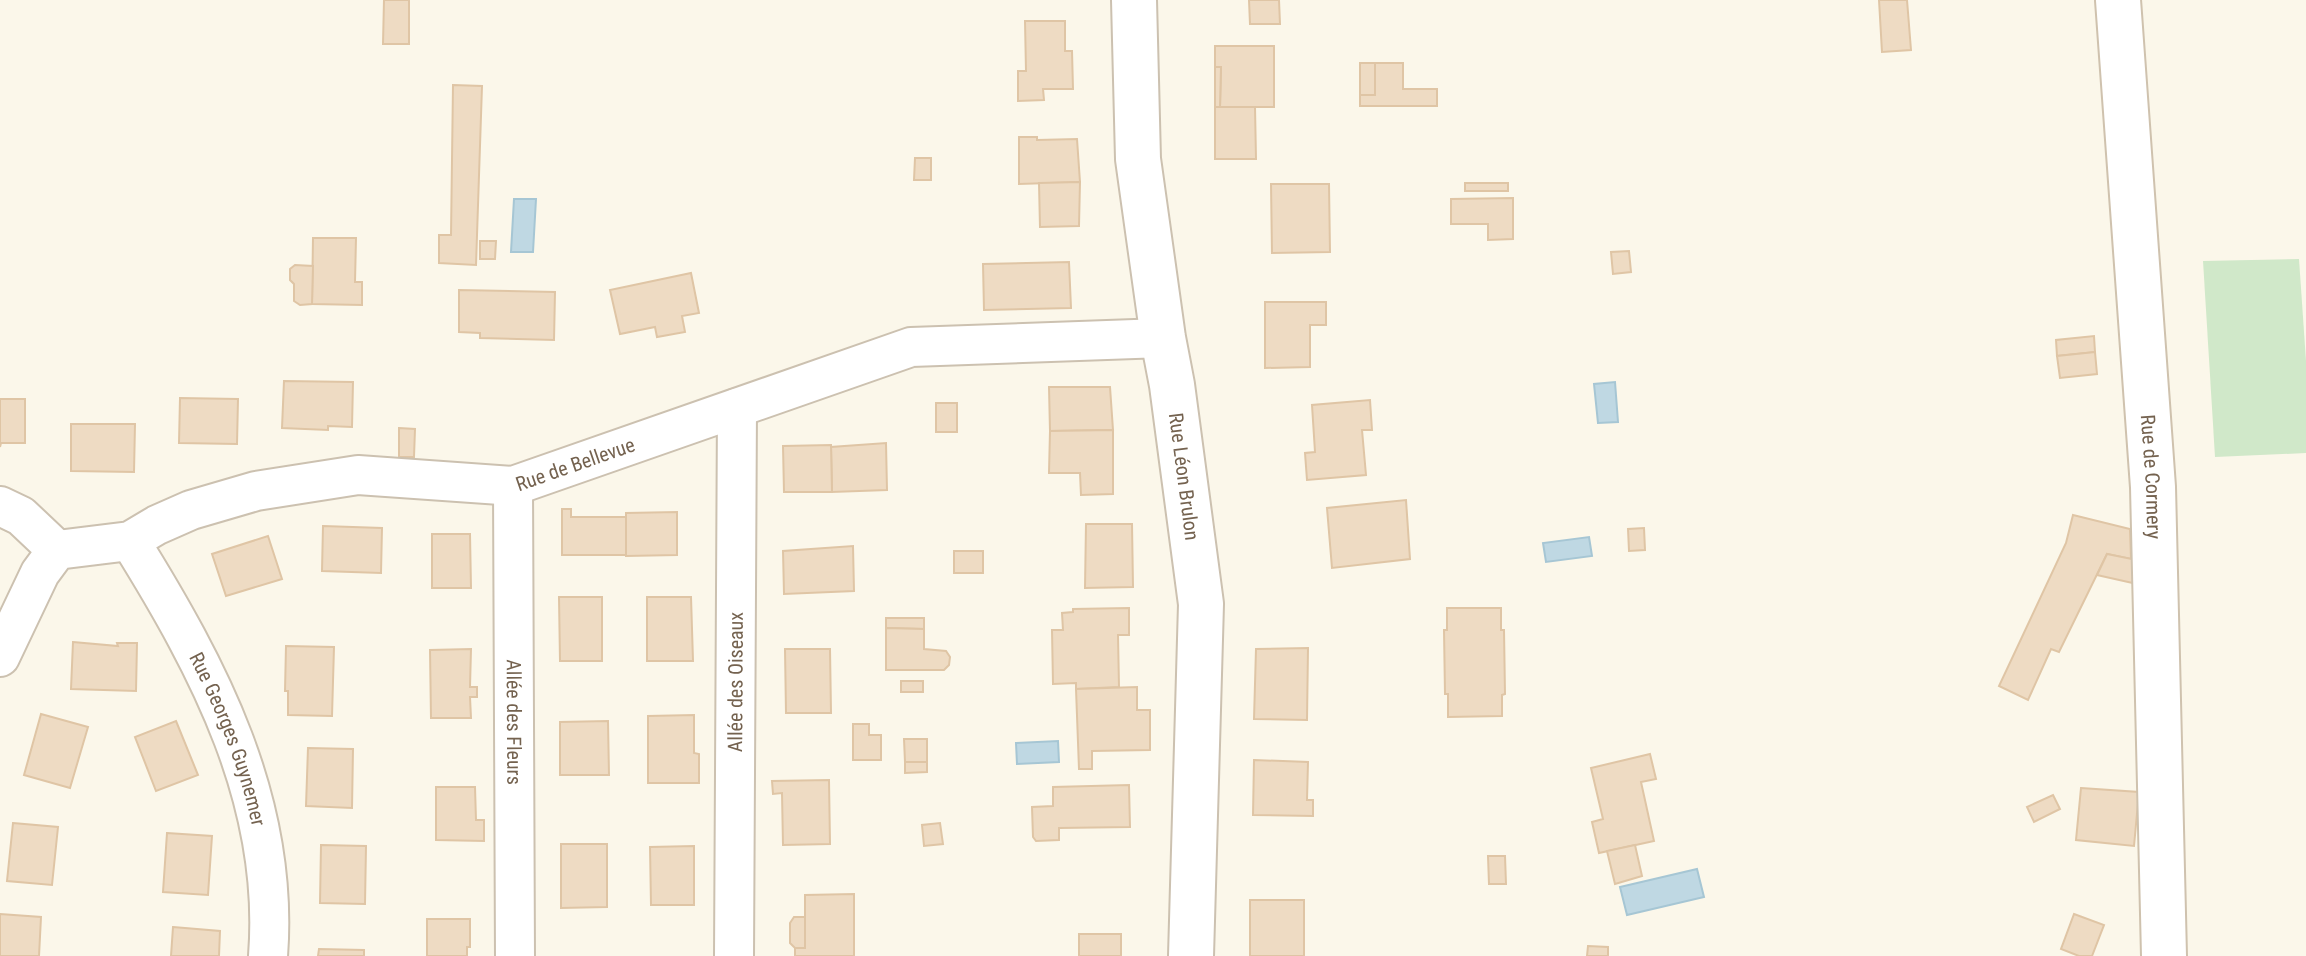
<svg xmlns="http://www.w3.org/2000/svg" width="2306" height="956" viewBox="0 0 2306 956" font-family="'Roboto Condensed',sans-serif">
<rect width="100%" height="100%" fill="#fbf7ea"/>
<polygon fill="#d0e8c9" points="2299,259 2306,361 2306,453 2215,457 2203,261"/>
<g fill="#bfd8e3" stroke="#a6c6d4" stroke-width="2">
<polygon points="514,199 536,199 533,252 511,252"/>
<polygon points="1615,382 1618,422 1598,423 1594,384"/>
<polygon points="1589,537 1592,556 1546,562 1543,543"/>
<polygon points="1058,741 1059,762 1017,764 1016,743"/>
<polygon points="1697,869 1704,897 1627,915 1620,887"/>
</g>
<g fill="#eedbc3" stroke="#dfc5a5" stroke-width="2">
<polygon points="384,0 409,0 409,44 383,44"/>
<polygon points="1249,0 1279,0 1280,24 1250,24"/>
<polygon points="1879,0 1907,0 1911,50 1882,52"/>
<polygon points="1025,21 1065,21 1065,51 1072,51 1073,89 1043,89 1044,100 1018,101 1018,71 1026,71"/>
<polygon points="1215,46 1274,46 1274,107 1220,107 1221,67 1215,67"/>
<rect x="1360" y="63" width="15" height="32"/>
<polygon points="1375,63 1403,63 1403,89 1437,89 1437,106 1360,106 1360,95 1375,95"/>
<polygon points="1215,67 1221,67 1220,107 1215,107"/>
<polygon points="453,85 482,86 476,265 439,263 439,235 451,235"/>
<polygon points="1215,107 1255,107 1256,159 1215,159"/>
<polygon points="1019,137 1037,137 1037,140 1077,139 1080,182 1019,184"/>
<polygon points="915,158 931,158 931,180 914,180"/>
<polygon points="1080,182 1079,226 1040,227 1039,183"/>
<rect x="1465" y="183" width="43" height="8"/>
<polygon points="1271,184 1329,184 1330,252 1272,253"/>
<polygon points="1513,198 1513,239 1488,240 1488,224 1451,224 1451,199"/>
<polygon points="313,238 356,238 355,282 362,282 362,305 312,304"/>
<polygon points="480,241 496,241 495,259 480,259"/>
<polygon points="1629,251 1631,272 1613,274 1611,252"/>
<polygon points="1069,262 1071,308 984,310 983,264"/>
<polygon points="295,265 313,266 312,304 300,305 294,301 294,284 290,280 290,269"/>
<polygon points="691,273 699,313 682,316 685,332 657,337 655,327 620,334 610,290"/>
<polygon points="459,290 555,292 554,340 480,338 480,333 459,332"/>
<polygon points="1265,302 1326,302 1326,325 1310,325 1310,367 1265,368"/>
<polygon points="2094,336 2095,352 2057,356 2056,340"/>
<polygon points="2095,352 2097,374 2060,378 2057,356"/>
<polygon points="284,381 353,382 352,427 328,426 328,430 282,428"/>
<polygon points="1049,387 1110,387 1113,430 1050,431"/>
<polygon points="180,398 238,399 237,444 179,443"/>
<polygon points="0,399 25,399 25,443 1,443 0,447"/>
<polygon points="1370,400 1372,430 1362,430 1366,475 1307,480 1305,453 1315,452 1312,405"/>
<rect x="936" y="403" width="21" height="29"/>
<polygon points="71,424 135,424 134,472 71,471"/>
<polygon points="399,428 415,429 414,457 399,457"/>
<polygon points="1113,430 1113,494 1081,495 1080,473 1049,473 1050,431"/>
<polygon points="886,443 887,490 832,492 831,447"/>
<polygon points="831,445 832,492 784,492 783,446"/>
<polygon points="1406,500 1410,559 1332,568 1327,508"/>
<polygon points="562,509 571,509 571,517 626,517 626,555 562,555"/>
<polygon points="677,512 677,555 626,556 626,513"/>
<polygon points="2073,515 2130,529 2131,559 2107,554 2059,652 2051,649 2028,700 1999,686 2066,543"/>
<polygon points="1086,524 1132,524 1133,587 1085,588"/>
<polygon points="323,526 382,528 381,573 322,571"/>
<polygon points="1644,528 1645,550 1629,551 1628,529"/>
<polygon points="432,534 470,534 471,588 432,588"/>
<polygon points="268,536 282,579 226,596 212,554"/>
<polygon points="853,546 854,591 784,594 783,551"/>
<rect x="954" y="551" width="29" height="22"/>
<polygon points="2107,554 2137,560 2137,584 2097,575"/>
<polygon points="559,597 602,597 602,661 560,661"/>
<polygon points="647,597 691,597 693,661 647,661"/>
<polygon points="1129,608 1129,635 1118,635 1119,687 1076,689 1076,683 1053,684 1052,630 1063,630 1062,613 1073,612 1073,609"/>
<polygon points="1447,608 1501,608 1501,630 1504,630 1505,694 1502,695 1502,716 1448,717 1448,694 1445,694 1444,630 1447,630"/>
<polygon points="886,618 924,618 924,629 886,628"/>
<polygon points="886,628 924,629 924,649 946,651 950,657 949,665 944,670 886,670"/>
<polygon points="73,642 118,646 117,643 137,643 136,691 71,689"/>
<polygon points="286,646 334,647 332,716 288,715 288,691 285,691"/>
<polygon points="1308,648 1307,720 1254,719 1256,649"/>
<polygon points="471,649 470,687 477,687 477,697 470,697 471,718 431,718 430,650"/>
<polygon points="785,649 830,649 831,713 786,713"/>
<rect x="901" y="681" width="22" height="11"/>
<polygon points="1137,687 1137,710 1150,710 1150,750 1092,751 1092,769 1079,769 1076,689"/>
<polygon points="41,714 88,727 70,788 24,775"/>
<polygon points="694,715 694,753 699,754 699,783 648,783 648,716"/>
<polygon points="176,721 198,775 156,791 135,737"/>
<polygon points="608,721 609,775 560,775 560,722"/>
<polygon points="853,724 869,724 869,735 881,735 881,760 853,760"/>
<polygon points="904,739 927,739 927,762 905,762"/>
<polygon points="308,748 353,749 352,808 306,806"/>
<polygon points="1650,754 1656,779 1641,782 1654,841 1599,853 1592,822 1603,819 1591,768"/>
<polygon points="1254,760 1308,762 1307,800 1313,800 1313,816 1253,815"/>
<polygon points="905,762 927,762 927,772 905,773"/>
<polygon points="829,780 830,844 783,845 782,793 773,794 772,781"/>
<polygon points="1129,785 1130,827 1059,828 1059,840 1036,841 1033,837 1032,807 1053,806 1053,787"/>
<polygon points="436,787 475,787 476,820 484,820 484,841 436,840"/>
<polygon points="2081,788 2139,792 2134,846 2076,840"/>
<polygon points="2053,795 2060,809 2034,822 2027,807"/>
<polygon points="13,823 58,827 52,885 7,881"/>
<polygon points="940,823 943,844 924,846 922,825"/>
<polygon points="167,833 212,836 208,895 163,892"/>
<polygon points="561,844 607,844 607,907 561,908"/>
<polygon points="321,845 366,846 365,904 320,903"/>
<polygon points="1635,845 1642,876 1615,884 1607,851"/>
<polygon points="694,846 694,905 651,905 650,847"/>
<polygon points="1488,856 1505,856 1506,884 1489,884"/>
<polygon points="854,894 854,956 795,956 795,948 805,948 805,895"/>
<rect x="1250" y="900" width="54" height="56"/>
<polygon points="0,914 41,917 39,956 0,956"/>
<polygon points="2074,914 2104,925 2092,956 2079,956 2061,949"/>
<polygon points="794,917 805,917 805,948 795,948 790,943 790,923"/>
<polygon points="427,919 470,919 470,947 467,947 467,956 427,956"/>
<polygon points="173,927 220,931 219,956 171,956"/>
<rect x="1079" y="934" width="42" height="22"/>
<polygon points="1588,946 1608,947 1608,956 1587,956"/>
<polygon points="319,949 364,950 364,956 318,956"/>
</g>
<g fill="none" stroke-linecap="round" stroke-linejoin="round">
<g stroke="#ccc1b0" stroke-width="42">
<g id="minor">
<path id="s1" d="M513,486L515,956"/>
<polyline points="0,506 21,516 57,550"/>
<path id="s2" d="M130,541C209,668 280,802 268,956"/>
<path id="s3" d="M0,657L40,573L57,550L130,541L157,525L191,510L256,491L358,475L513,486L911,347L1163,338"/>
<path id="s4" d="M734,956L737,408"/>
</g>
</g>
<g stroke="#ccc1b0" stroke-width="48">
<g id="tertiary">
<path id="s5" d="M1134,0L1138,159L1163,338L1172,385L1201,604L1191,956"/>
</g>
</g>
<g stroke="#cfc2ae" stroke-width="48">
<g id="secondary">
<path id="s6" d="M2118,0L2153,487L2164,956"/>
</g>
</g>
<use href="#minor" stroke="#fff" stroke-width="38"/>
<use href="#tertiary" stroke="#fff" stroke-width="44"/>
<use href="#secondary" stroke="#fff" stroke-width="44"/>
</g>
<g text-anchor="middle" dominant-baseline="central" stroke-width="7" stroke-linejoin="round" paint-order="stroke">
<g font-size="20" fill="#74624f" stroke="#fefaf0">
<text stroke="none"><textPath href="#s3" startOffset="656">Rue de Bellevue</textPath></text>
<text stroke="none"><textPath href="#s5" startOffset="480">Rue Léon Brulon</textPath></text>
<text stroke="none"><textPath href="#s6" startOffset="478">Rue de Cormery</textPath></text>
<text stroke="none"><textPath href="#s4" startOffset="274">Allée des Oiseaux</textPath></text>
<text stroke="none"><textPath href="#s1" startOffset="236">Allée des Fleurs</textPath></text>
<text stroke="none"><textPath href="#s2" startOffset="222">Rue Georges Guynemer</textPath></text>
</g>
</g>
</svg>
